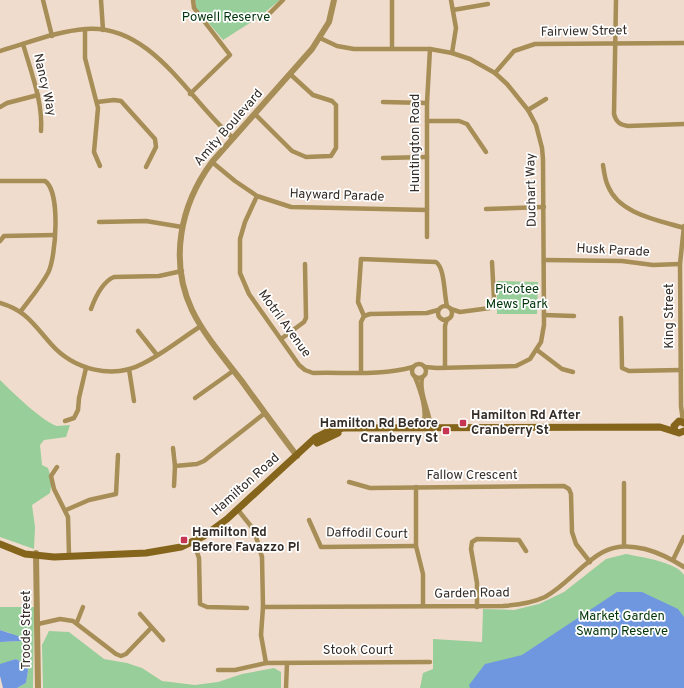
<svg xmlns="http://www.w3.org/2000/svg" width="684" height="688" viewBox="0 0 684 688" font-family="Overpass,sans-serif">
<rect width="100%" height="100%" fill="#f0dccc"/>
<g fill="#97ce9a">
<polygon points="195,0 280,0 259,17 223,40 196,8"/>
<polygon points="497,281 538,282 537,314 497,314"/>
<path d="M0,380C11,391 43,422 57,426C61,426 66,425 70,425L66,437L44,440L40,445L42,465L48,468L52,481L50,493L32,505L35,527L34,549L0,537Z"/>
<path d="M626,554C640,557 677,562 684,575V688H420L423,673L433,669V639L482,642L483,609L514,610L539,604L564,592L606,559Z"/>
<polygon points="0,607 34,607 33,688 17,688 26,683 28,671 27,665 16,659 0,665 0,642 21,641 10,633 0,630"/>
<polygon points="49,631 69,632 104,659 127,663 142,668 162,681 195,685 218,682 242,674 274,668 281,672 281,688 43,688 42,645"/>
</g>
<g fill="#6f97e0">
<polygon points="617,592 642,592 678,609 684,617 684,688 470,688 469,685 485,664 522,655"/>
<polygon points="0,630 21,637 21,641 0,642"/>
<polygon points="16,659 27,665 28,671 26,683 17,688 3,688 0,676 0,664"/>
</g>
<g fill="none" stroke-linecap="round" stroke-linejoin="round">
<g stroke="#a78d56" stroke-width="4.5">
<polyline points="43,0 52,36"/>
<polyline points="101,0 103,30"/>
<polyline points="392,0 392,49"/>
<polyline points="451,0 456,28 452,53"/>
<path d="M616,0L614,114C616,122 620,125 628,126L684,124"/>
<polyline points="453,10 488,4"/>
<polyline points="267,16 283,0"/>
<polyline points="85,29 85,58 98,108 94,152 100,166"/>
<polyline points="320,38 337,46 354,49 430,49 452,53 470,59 495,73 507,84 528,110 536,125 542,148 543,159 544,325 541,342 530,359 516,366 437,368 425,367"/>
<path d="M23,44C31,72 43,102 41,131"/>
<path d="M0,51C28,43 57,31 86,29C152,24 189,100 233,138"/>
<polyline points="495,73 514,51 535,44 684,43"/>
<polyline points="190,94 230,55 194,8 193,0"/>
<polyline points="97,102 114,100 121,101 155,139 156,147 146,167"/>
<polyline points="383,102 427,103"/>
<polyline points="0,107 7,103 38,95"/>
<polyline points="528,110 546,99"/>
<polyline points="255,114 292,151 306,157 331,156 336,148 336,105 332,101 313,95 290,74"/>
<polyline points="427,121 459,121 467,124 486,152"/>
<polyline points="383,158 427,157"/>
<polyline points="212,162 235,181 257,196 291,207 427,210"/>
<path d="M603,165C604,172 605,180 608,186C619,214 658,220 684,228"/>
<path d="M0,181H45C61,191 56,258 48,273C41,286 30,299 21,311"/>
<path d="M257,196L245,222L240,239V273L249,294L299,365L305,370L313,373C345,372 381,376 413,367"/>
<polyline points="486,209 544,207"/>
<polyline points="99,222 146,221 182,227"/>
<polyline points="427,237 427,103 430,49"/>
<polyline points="0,241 4,236 55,235"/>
<polyline points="544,260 622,261 653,265 680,264"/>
<path d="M0,303C27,311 33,324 51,344C73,369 112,380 142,364C163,354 182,338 201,326"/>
<circle cx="445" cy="313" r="7"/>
<path d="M91,309C95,298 102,282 114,277L159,276L182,271"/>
<polyline points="451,309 460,312 490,308 494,299 492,262"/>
<polyline points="544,315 574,316"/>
<path d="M364,316L358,302L361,259L436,262C445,268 444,295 447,306"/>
<polyline points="621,318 622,368 629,371 681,370"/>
<polyline points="138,331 157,355"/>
<polyline points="281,339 304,322 306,318 305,264"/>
<polyline points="537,350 562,369 573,372"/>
<circle cx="419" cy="371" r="7"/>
<polyline points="445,368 445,326 447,319"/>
<polyline points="129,369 134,401"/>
<polyline points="361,372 361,322 364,316 370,314 427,313 438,310"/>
<path d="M415,377C421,392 428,411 423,427"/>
<path d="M422,378C419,393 429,411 431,427"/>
<polyline points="195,398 233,371"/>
<polyline points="65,421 74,418 78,410 79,398 86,368"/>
<polyline points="683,422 681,406 680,264 684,226"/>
<polyline points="173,448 175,466 174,486"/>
<polyline points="175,466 197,464 204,461 265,413"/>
<polyline points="57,467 51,476 54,489 68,517 69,555"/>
<polyline points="349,482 370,488 564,486 569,489 571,494 572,532 576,544 590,562"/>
<polyline points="416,487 416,546 423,574 423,606"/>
<polyline points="66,510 89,500 116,494 118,455"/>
<polyline points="238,510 254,530 262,557 263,607 261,635 266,663"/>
<polyline points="309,520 321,547 416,546"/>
<polyline points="193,541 199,558 200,604 207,607 247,608"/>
<polyline points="624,546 624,483"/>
<polyline points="673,560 684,537"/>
<path d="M263,607L503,606C517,605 532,603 545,597C567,585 582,563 603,552C629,538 662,553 684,567"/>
<polyline points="477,607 477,583 471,549 472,542 477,539 519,540 526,551"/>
<polyline points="140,614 163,640"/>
<polyline points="77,622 83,607"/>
<polyline points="38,624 60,619 73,621 116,654 121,656 126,654 151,628"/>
<polyline points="218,670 235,670 266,663 430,662"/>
<polyline points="286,688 287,663"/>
</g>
<g stroke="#a78d56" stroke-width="6">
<path d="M297,456C278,431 259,405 241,380C224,358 204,335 192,310C169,261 180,205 212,162L312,49L329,22L334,0"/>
<polyline points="36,553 38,688"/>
</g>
<g stroke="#84651b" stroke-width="7">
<polyline points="675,431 674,426 679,421 684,423"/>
<polyline points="317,443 338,433"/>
<polyline points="0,544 25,554 54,557 146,553 181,547 204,536 227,519 315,438 327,432 343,428 660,427 679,433 684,431"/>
</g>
</g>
<g fill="#c53551" stroke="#fff" stroke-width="1.5">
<rect x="459" y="419" width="8" height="8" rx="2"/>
<rect x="442" y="427" width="8" height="8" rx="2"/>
<rect x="180" y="536" width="8" height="8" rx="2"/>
</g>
<g text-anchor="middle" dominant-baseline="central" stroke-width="3.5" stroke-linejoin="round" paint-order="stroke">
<g font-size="13" fill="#003409" stroke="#fff">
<text x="226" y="18">Powell Reserve</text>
<text x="517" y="290">Picotee<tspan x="517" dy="15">Mews Park</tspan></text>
<text x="622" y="617">Market Garden<tspan x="622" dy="15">Swamp Reserve</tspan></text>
</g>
<g font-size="13" fill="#342c26" stroke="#fff">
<text transform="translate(584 32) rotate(-1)">Fairview Street</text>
<text transform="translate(44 85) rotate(77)">Nancy Way</text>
<text transform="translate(229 128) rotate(-49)">Amity Boulevard</text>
<text transform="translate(416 143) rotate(-90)">Huntington Road</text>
<text transform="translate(532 190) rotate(-91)">Duchart Way</text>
<text transform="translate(337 196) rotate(2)">Hayward Parade</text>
<text transform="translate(613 251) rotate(3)">Husk Parade</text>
<text transform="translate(670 316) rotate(-90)">King Street</text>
<text transform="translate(284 324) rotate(54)">Motril Avenue</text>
<text x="472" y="476">Fallow Crescent</text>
<text transform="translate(246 485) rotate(-42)">Hamilton Road</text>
<text transform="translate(367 534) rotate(1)">Daffodil Court</text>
<text transform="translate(472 594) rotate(-1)">Garden Road</text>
<text transform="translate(27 630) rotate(-90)">Troode Street</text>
<text x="358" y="651">Stook Court</text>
</g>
<g font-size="13" font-weight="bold" fill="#342c26" stroke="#fff" text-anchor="start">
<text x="471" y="416">Hamilton Rd After<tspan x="471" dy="15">Cranberry St</tspan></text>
<text x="438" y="424" text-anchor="end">Hamilton Rd Before<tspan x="438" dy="15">Cranberry St</tspan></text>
<text x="192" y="533">Hamilton Rd<tspan x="192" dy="15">Before Favazzo Pl</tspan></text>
</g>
</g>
</svg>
